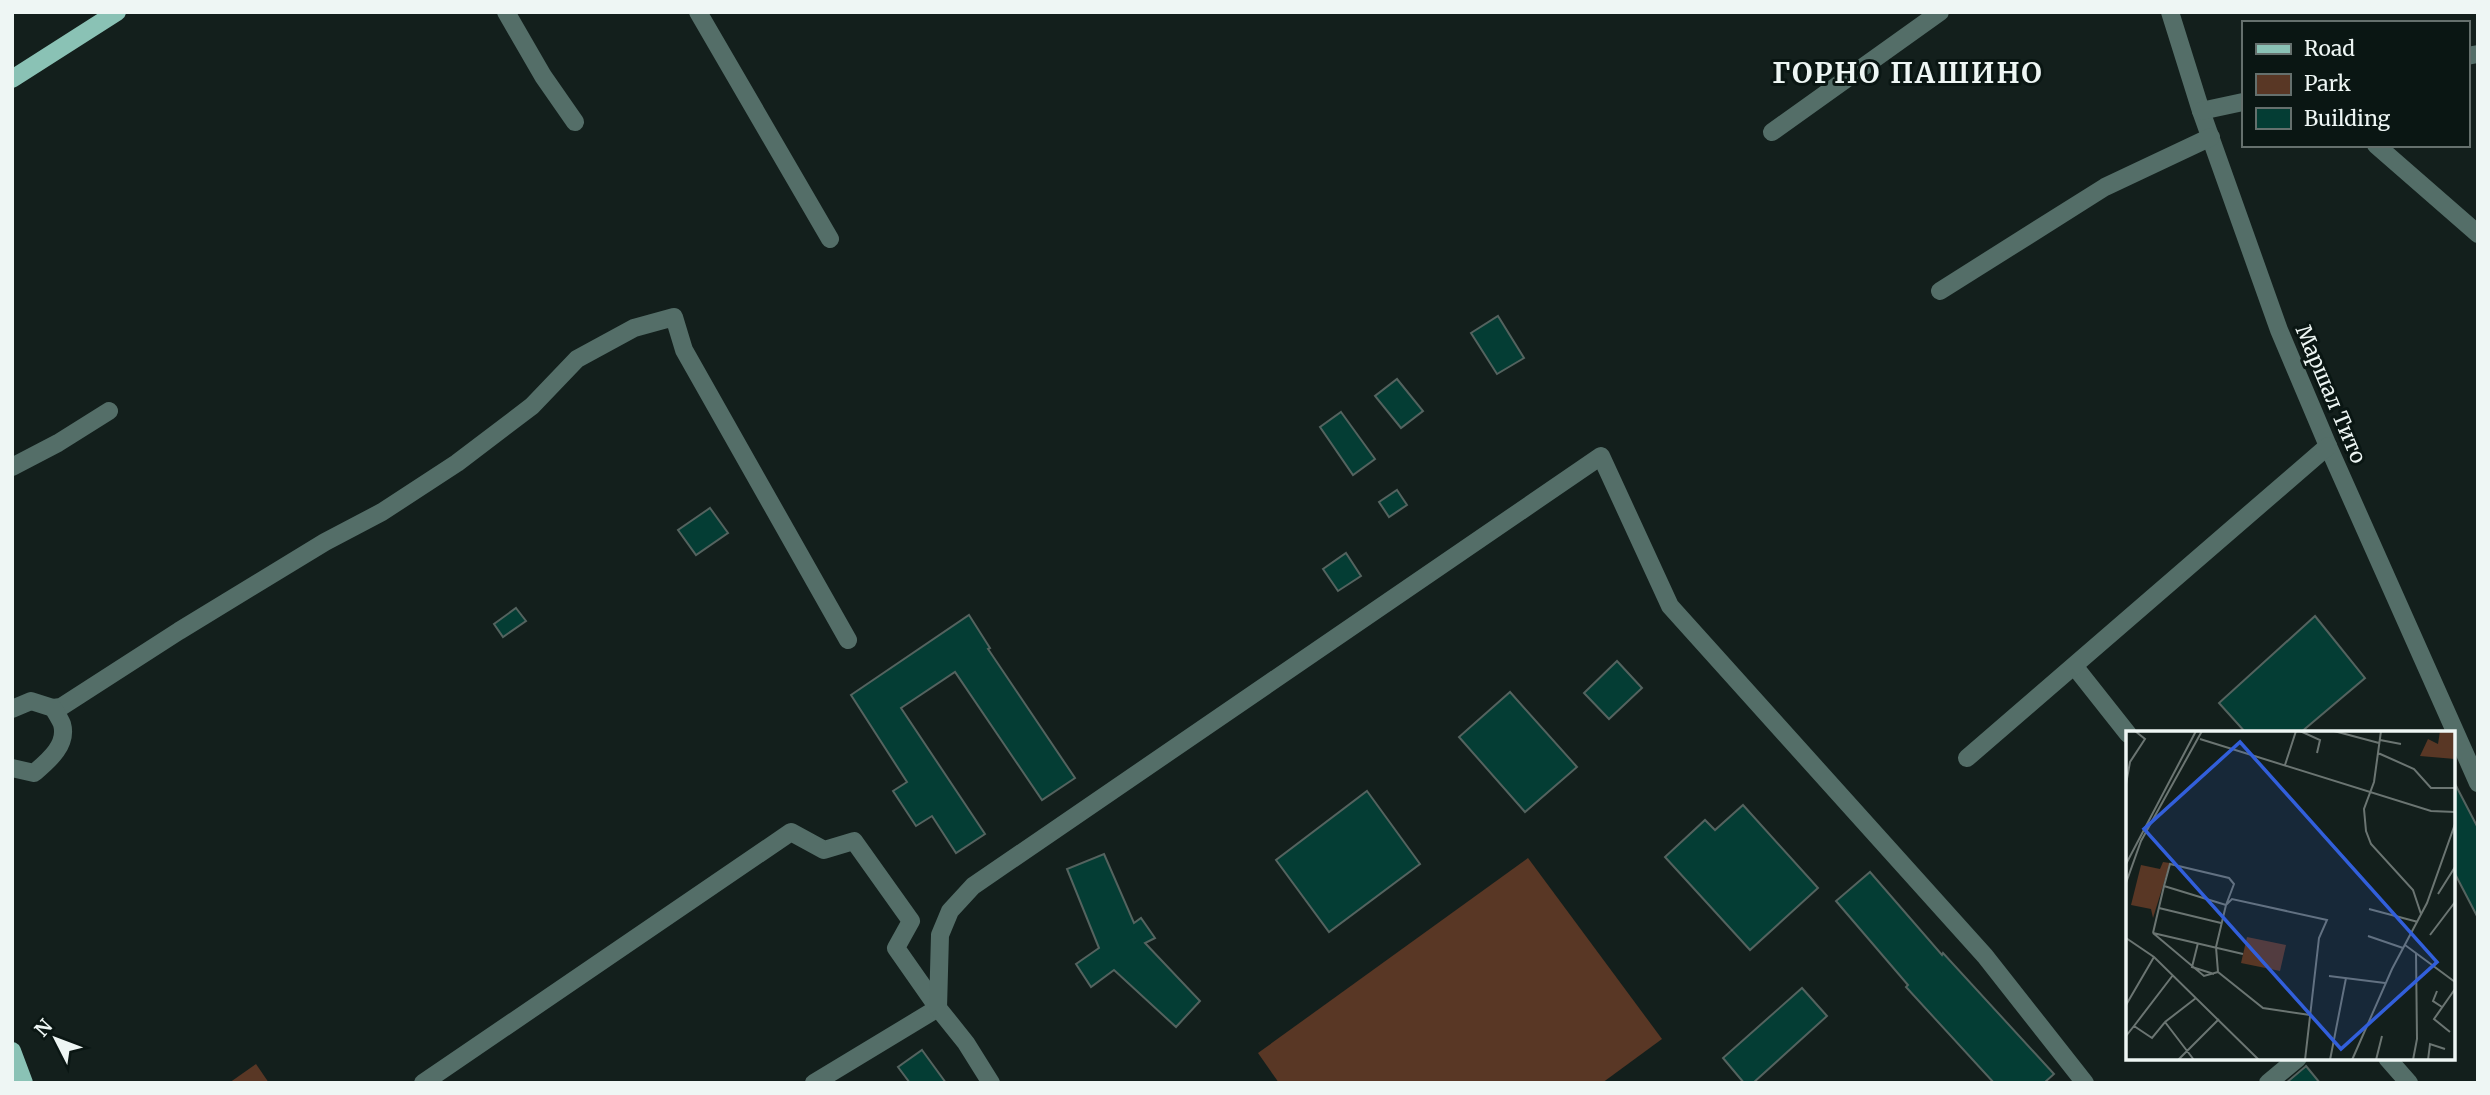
<svg xmlns="http://www.w3.org/2000/svg" width="2490" height="1095" viewBox="0 0 2490 1095" font-family="Merriweather,serif">
<rect width="100%" height="100%" fill="#131f1c"/>
<g fill="#593725">
<polygon points="1528,858 1662,1039 1602,1083 1279,1083 1258,1053"/>
<polygon points="256,1064 269,1083 229,1083"/>
</g>
<g fill="#043d34" stroke="#54635f" stroke-width="2">
<polygon points="1498,316 1524,358 1497,374 1471,333"/>
<polygon points="1397,379 1423,411 1401,428 1375,396"/>
<polygon points="1341,412 1375,459 1353,475 1320,427"/>
<polygon points="1397,490 1407,505 1389,517 1379,502"/>
<polygon points="710,508 728,533 696,555 678,530"/>
<polygon points="1346,553 1361,576 1338,591 1323,569"/>
<polygon points="516,608 526,621 503,637 494,624"/>
<polygon points="969,615 990,648 988,649 1075,778 1042,800 955,672 901,708 985,834 956,853 932,816 916,826 893,791 907,782 851,695"/>
<polygon points="2315,616 2365,678 2300,733 2246,733 2219,703"/>
<polygon points="1617,661 1642,688 1609,719 1584,693"/>
<polygon points="1510,692 1577,767 1525,812 1459,737"/>
<polygon points="2453,780 2478,828 2478,918 2453,870"/>
<polygon points="1367,791 1420,864 1329,932 1276,860"/>
<polygon points="1743,805 1818,888 1750,950 1665,857 1705,820 1715,830"/>
<polygon points="1104,854 1134,923 1141,918 1155,938 1145,943 1200,1001 1176,1027 1114,970 1091,987 1076,964 1099,948 1067,869"/>
<polygon points="1870,872 1942,955 1943,953 2054,1074 2044,1083 1994,1083 1906,987 1908,985 1836,901"/>
<polygon points="1802,988 1827,1016 1753,1083 1744,1083 1723,1058"/>
<polygon points="922,1050 946,1083 910,1083 898,1067"/>
<polygon points="2306,1066 2320,1083 2286,1083 2305,1067"/>
</g>
<g fill="none" stroke-linecap="round" stroke-linejoin="round">
<g stroke="#546e68" stroke-width="18">
<polyline points="506,12 543,76 575,122"/>
<polyline points="698,12 830,239"/>
<polyline points="2170,12 2201,111 2279,330 2328,446 2478,783"/>
<polyline points="2467,56 2478,54"/>
<polyline points="2201,111 2243,102"/>
<polyline points="1772,132 1940,12"/>
<polyline points="2376,145 2478,234"/>
<polyline points="1940,291 2105,187 2211,137"/>
<polyline points="12,467 58,443 109,411"/>
<polyline points="2075,667 2128,734"/>
<polyline points="53,708 61,707 179,631 325,542 382,512 457,463 532,406 577,359 634,328 674,317 684,350 848,640"/>
<path d="M12,709L31,701L53,708C56,713 60,719 62,724C68,745 48,761 34,773L12,768"/>
<polyline points="1967,758 2328,446"/>
<polyline points="2387,1058 2409,1083"/>
<polyline points="423,1083 791,832 824,850 854,841 911,921 896,948 938,1008 814,1083"/>
<polyline points="991,1083 966,1043 938,1008 940,935 950,911 973,886 1601,456 1670,606 1985,956 2085,1083"/>
<polyline points="2268,1083 2298,1058"/>
</g>
<g stroke="#8ac2b5" stroke-width="18">
<polyline points="12,79 117,12"/>
<polyline points="12,1051 24,1083"/>
</g>
</g>
<g text-anchor="middle" dominant-baseline="central" stroke-width="6" stroke-linejoin="round" paint-order="stroke">
<g font-size="21" fill="#eef6f4" stroke="#0a1613">
<text transform="translate(2331 394) rotate(67)">Маршал Тито</text>
</g>
<g font-size="28" font-weight="bold" letter-spacing="2" fill="#eef6f4" stroke="#0a1613">
<text x="1908" y="73">ГОРНО ПАШИНО</text>
</g>
</g>
<g transform="translate(2126 731)">
<rect width="329" height="329" fill="#131f1c"/>
<path d="M314,0H329V28L294,25L302,8L312,13ZM37,131L44,132L27,187L25,178L5,174L15,134L34,138ZM121,206L160,214L154,240L115,232Z" fill="#593725"/>
<path fill="none" stroke="#6b7572" stroke-width="2" d="M174,0L194,9L191,22M208,0L253,12M255,0L248,51L238,78L240,100L245,113L287,159L295,183M74,8L305,80L329,81M254,9L275,13M252,22L288,38L305,57H329M159,34L170,0M0,53L4,31L19,8L9,0M0,133L70,0M0,152L15,110L76,0M312,163L329,136M33,177L95,192M243,178L292,191M27,202L38,155L44,133L103,147L108,153L100,174L38,155M304,204L329,171M242,205L277,217M0,207L28,226L133,329M72,212L66,236L88,243M279,214L329,251M92,241L78,245L27,202L117,223M203,245L259,252M311,260L307,270L316,276M0,274L28,226M39,291L70,267M8,295L47,244M324,301L308,288L329,258M0,305L8,295L26,307L39,291L68,329M52,329L93,288M179,329L193,207L201,189L106,168L100,174L90,216L92,241L137,277L184,284M204,329L220,247M226,329L266,238L301,172L329,93M250,329L256,305M287,329L291,308L290,222M302,329L304,313L319,318"/>
<path fill="#325fdb" fill-opacity="0.15" stroke="#325fdb" stroke-width="3.5" d="M114,11L311,231L215,318L18,98Z"/>
<rect width="329" height="329" fill="none" stroke="#eef6f4" stroke-width="3.5"/>
</g>
<rect width="2490" height="1095" fill="none" stroke="#eef6f4" stroke-width="28"/>
<rect x="2242" y="21" width="228" height="126" fill="#0a1613" stroke="#65706d" stroke-width="2"/>
<rect x="2256" y="44" width="35" height="10" fill="#8ac2b5" stroke="#65706d" stroke-width="2"/>
<text x="2304" y="56" font-size="21" fill="#eef6f4">Road</text>
<rect x="2256" y="74" width="35" height="21" fill="#593725" stroke="#65706d" stroke-width="2"/>
<text x="2304" y="91" font-size="21" fill="#eef6f4">Park</text>
<rect x="2256" y="108" width="35" height="21" fill="#043d34" stroke="#65706d" stroke-width="2"/>
<text x="2304" y="126" font-size="21" fill="#eef6f4">Building</text>
<g transform="translate(56 1039) rotate(312)" stroke="#0a1613" stroke-width="5" paint-order="stroke">
<path d="M0-5L12 26L0 18L-12 26Z" fill="#eef6f4"/>
<text y="-10" font-size="19" font-weight="bold" text-anchor="middle" fill="#eef6f4">N</text>
</g>
</svg>
